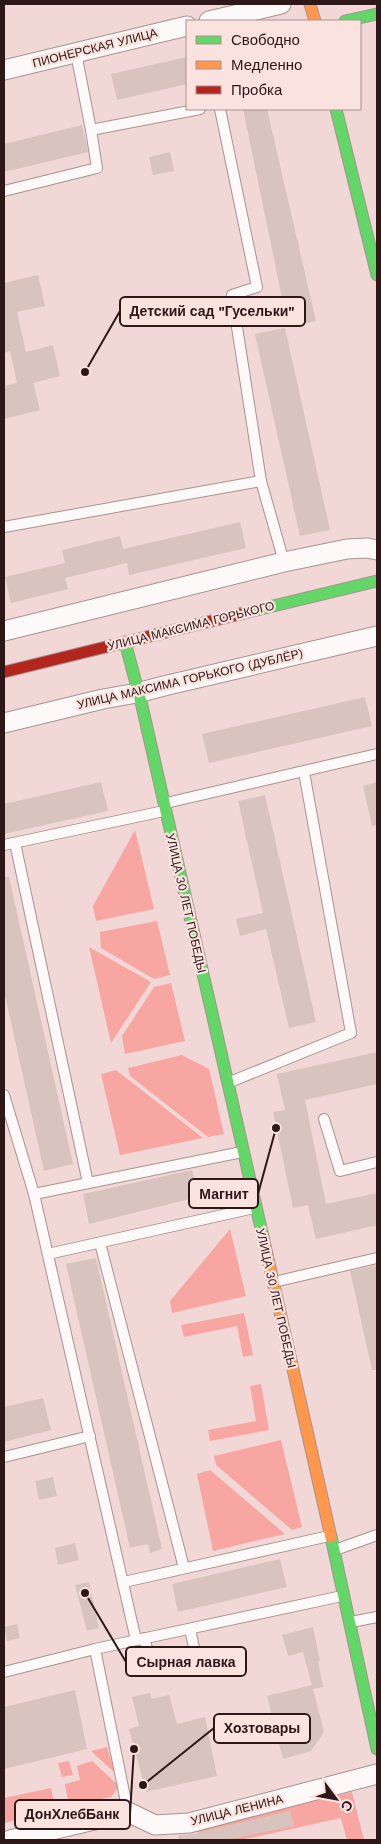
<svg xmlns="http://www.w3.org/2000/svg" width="381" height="1844" viewBox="0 0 381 1844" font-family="'Work Sans',sans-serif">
<rect width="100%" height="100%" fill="#f1d8d6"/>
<g fill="#f8a6a2">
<polygon points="135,830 154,909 96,921 93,906"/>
<polygon points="157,921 170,975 154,979 101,948 100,932"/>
<polygon points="89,947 151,982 111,1043"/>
<polygon points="171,983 185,1041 125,1054 122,1036 154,987"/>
<polygon points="182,1055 209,1069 224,1134 208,1137 130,1076 128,1068"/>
<polygon points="116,1070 203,1138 120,1155 101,1074"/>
<polygon points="230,1229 246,1296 172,1313 170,1301"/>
<polygon points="244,1313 253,1355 243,1357 237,1326 184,1337 181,1325"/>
<polygon points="261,1384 269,1430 210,1441 208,1430 256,1421 250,1386"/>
<polygon points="281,1440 302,1527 292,1530 216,1465 214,1456"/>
<polygon points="210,1470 285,1534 213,1551 197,1474"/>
<polygon points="107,1747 115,1773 91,1751"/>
<polygon points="69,1761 73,1775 62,1777 58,1763"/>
<polygon points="92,1761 119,1786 111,1797 69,1806 65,1784 80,1780 77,1766"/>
<polygon points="51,1788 56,1811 4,1823 4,1798"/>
<polygon points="352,1792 364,1840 347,1840 341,1818 241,1840 199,1840 197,1829"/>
</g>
<g fill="#d8c3bf">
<polygon points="187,57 187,84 117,100 111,74"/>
<polygon points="243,109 267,109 316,321 288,327"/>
<polygon points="82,125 88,152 4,172 4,144"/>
<polygon points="170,152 174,171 153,175 149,157"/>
<polygon points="38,275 45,306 17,312 26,352 53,345 60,376 33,383 40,410 4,419 4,386 17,383 10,351 4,353 4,283"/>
<polygon points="285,328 330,530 300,536 255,334"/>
<polygon points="240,522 246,548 129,575 127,563 65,578 68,589 11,603 5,577 65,563 62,550 120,536 123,549"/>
<polygon points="365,697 372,726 209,763 202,734"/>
<polygon points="101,782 108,811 4,834 4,804"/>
<polygon points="377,782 377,825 372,826 363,786"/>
<polygon points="265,795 316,1022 289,1028 266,929 240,936 236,919 263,913 238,801"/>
<polygon points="4,877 9,877 73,1164 44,1171 4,991"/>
<polygon points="377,1052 377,1084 305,1100 326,1204 377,1193 377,1225 316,1239 308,1205 293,1208 273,1112 285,1110 277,1074"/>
<polygon points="192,1170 198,1197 89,1224 83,1194"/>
<polygon points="96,1258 162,1549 150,1553 148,1544 130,1548 66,1264"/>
<polygon points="377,1265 377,1370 372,1370 350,1271"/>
<polygon points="43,1398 51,1430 4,1442 4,1407"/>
<polygon points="53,1477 57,1496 39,1500 35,1481"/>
<polygon points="75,1543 79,1560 58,1565 55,1548"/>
<polygon points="280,1559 287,1587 178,1612 172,1584"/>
<polygon points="89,1582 99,1628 87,1631 75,1585"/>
<polygon points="17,1624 20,1638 7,1641 4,1627"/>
<polygon points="313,1627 320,1661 318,1661 323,1687 313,1689 324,1732 311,1751 283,1759 267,1696 312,1685 303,1652 288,1656 282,1635"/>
<polygon points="75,1690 87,1749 4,1769 4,1707"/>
<polygon points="150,1693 152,1699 169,1695 177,1724 205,1717 217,1776 146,1792 129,1729 139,1726 132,1697"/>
<polygon points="290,1811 294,1826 226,1840 179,1840 178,1835 192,1834"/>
</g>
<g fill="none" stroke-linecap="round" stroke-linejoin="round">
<g stroke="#a89392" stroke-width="12">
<g id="lane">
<polyline points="76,53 91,130 200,109"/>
<polyline points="220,109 257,287 232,295 261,481"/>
<polyline points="4,191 97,168 91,130"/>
<polyline points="4,527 261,481 284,562"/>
<polyline points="166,803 377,754"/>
<polyline points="15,843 88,1183"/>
<polyline points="4,845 164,811"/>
<polyline points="230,1082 351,1033 304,772"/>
<polyline points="4,1095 34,1194 136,1640"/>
<polyline points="324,1119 340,1171 377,1162"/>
<polyline points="34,1194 242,1152"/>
<polyline points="100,1243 184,1568"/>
<polyline points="48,1254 254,1208"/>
<polyline points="274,1282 377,1258"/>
<polyline points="4,1457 90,1436"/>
<polyline points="335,1550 377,1535"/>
<polyline points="124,1582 329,1536"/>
<polyline points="351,1622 377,1617"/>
<polyline points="144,1638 152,1666 196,1657 190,1629"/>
<polyline points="95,1649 128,1812"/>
<polyline points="4,1672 95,1649 342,1596"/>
</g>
</g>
<g stroke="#a89392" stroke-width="21">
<g id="street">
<polyline points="209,21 281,4"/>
<polyline points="4,70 187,26"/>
<polyline points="4,631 284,562 347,549 367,548 377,550"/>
<polyline points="4,723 103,699 137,693 168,685 377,636"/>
<polyline points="10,1840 128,1812 155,1825 189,1823 377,1774"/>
</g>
</g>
<g stroke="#a89392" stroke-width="13">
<g id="fast">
<polyline points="345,21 377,14"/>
<polyline points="336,109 377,275"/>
<polyline points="240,614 377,581"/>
<polyline points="125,642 142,706 263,1237"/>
<polyline points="331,1537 377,1749"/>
</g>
</g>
<g stroke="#a89392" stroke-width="13">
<g id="slow">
<polyline points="310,4 315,21"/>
<polyline points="263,1237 331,1537"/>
</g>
</g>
<g stroke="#a89392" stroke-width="13">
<polyline id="jam" points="4,672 240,614"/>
</g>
<use href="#lane" stroke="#fdf9f9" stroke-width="10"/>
<use href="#street" stroke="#fdf9f9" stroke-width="19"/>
<use href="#fast" stroke="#63d668" stroke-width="11"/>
<use href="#slow" stroke="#ff974d" stroke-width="11"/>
<use href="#jam" stroke="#b3261e" stroke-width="11"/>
</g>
<g text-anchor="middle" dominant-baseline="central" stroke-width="4.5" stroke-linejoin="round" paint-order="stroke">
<g font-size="12" fill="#2d1817" stroke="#fae2df">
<text transform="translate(95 48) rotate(-14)">ПИОНЕРСКАЯ УЛИЦА</text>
<text transform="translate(191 626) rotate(-14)">УЛИЦА МАКСИМА ГОРЬКОГО</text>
<text transform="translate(190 679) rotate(-13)">УЛИЦА МАКСИМА ГОРЬКОГО (ДУБЛЁР)</text>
<text transform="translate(186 903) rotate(77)">УЛИЦА 30 ЛЕТ ПОБЕДЫ</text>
<text transform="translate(276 1298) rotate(77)">УЛИЦА 30 ЛЕТ ПОБЕДЫ</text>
<text transform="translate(237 1810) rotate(-14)">УЛИЦА ЛЕНИНА</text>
</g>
</g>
<path fill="none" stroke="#2d1817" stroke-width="2" d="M85 372L120 311M276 1128L258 1194M85 1593L126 1662M143 1785L214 1728M134 1749L130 1814"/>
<g fill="#2d1817" stroke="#fae2df" stroke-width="2">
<circle cx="85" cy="372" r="5"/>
<circle cx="276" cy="1128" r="5"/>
<circle cx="85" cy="1593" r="5"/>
<circle cx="143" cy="1785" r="5"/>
<circle cx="134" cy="1749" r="5"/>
</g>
<g fill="#fae2df" stroke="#2d1817" stroke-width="2">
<rect x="120" y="297" width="185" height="29" rx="5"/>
<rect x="189" y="1179" width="69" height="29" rx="5"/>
<rect x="126" y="1647" width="120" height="29" rx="5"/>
<rect x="214" y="1714" width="96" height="29" rx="5"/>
<rect x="15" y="1800" width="115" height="29" rx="5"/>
</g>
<g font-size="14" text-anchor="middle" font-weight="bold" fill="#2d1817">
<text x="212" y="316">Детский сад "Гусельки"</text>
<text x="224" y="1199">Магнит</text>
<text x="186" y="1667">Сырная лавка</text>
<text x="262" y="1733">Хозтовары</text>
<text x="72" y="1819">ДонХлебБанк</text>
</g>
<rect width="381" height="1844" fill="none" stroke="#2d1817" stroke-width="10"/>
<rect x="186" y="20" width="175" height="90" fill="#fae2df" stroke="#a8918f"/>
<rect x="196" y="36" width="25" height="8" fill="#63d668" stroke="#a8918f"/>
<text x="231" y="45" font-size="15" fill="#2d1817">Свободно</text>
<rect x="196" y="61" width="25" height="8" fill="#ff974d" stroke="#a8918f"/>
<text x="231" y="70" font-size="15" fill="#2d1817">Медленно</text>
<rect x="196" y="86" width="25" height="8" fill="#b3261e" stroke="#a8918f"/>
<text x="231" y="95" font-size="15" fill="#2d1817">Пробка</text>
<g transform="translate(336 1799) rotate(122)" stroke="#fae2df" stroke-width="4" paint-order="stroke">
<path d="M0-4L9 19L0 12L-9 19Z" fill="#2d1817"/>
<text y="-8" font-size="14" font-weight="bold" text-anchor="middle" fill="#2d1817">С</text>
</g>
</svg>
